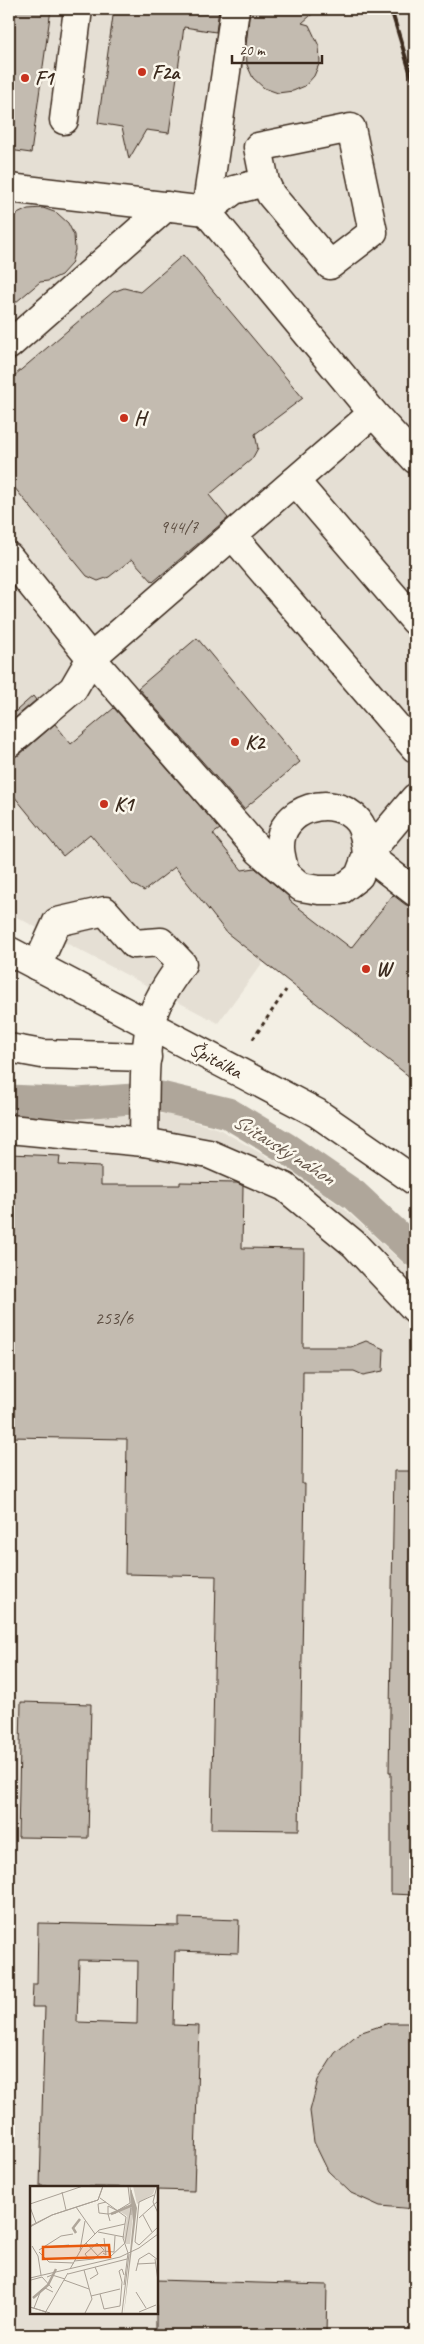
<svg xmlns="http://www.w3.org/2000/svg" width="424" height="2344" viewBox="0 0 424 2344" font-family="Caveat,sans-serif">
<rect width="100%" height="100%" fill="#f3efe4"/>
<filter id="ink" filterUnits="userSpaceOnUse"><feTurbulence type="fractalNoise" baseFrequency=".02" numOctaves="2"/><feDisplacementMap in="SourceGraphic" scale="10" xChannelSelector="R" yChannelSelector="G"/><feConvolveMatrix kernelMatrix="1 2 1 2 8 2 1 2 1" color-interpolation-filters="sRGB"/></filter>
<g filter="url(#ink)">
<g fill="#e5dfd4" fill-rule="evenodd">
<polygon points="9,9 415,9 415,1081 263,962 218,1023 9,913"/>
<path d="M167,1114L219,1129L274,1161L342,1207L415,1274V2335H9V1115L77,1118ZM31,2188H156V2313H31Z"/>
</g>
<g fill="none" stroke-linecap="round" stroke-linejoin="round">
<polyline stroke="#afa69a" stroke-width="31" points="9,1100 78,1103 161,1097 228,1113 286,1148 354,1195 415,1252"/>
</g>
<g fill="#c3bbb0" stroke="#3b2a1e" fill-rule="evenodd">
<polygon points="9,9 51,9 31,153 9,150"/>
<polygon points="114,9 219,9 216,32 184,27 169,133 146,130 129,159 122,127 98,123"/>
<polygon points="250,9 318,9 302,23 309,25 319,46 320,62 314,76 305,86 293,91 278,93 264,88 253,78 247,65 246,46"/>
<polygon points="43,208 57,213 68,223 74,235 75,250 71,264 61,275 48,281 40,282 9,308 9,223 15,215 28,209"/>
<polygon points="183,255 303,398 255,434 258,448 252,459 209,495 228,518 153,582 132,559 109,577 98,581 87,576 9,481 9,380 113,292 124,288 140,292"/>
<polygon points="197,638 300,762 244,809 138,688"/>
<polygon points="33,696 36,700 9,723 9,717"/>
<polygon points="114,708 220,829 213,834 242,870 255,868 289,897 290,901 351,948 393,895 406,905 415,907 415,1081 227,933 175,867 144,891 132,884 90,834 63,856 9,790 9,758 19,755 55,724 71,744"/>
<polygon points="9,1154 60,1156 59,1165 101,1167 101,1185 180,1185 180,1182 237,1183 243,1186 242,1248 304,1249 303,1347 351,1347 366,1341 384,1349 383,1371 363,1375 354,1371 303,1371 302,1484 305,1484 299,1830 211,1829 216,1576 125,1574 127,1439 9,1437"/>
<polygon points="394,1471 415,1471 415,1895 391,1894 391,1772 389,1772"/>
<polygon points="21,1702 91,1704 88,1838 18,1837"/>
<path d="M179,1918L239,1920L238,1953L175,1951L173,2025L199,2026L194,2191L156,2190V2188L40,2186L45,2007H32L33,1984H37L38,1923L179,1926ZM79,1960L138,1961L137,2024L77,2022Z"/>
<polygon points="389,2023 415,2023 415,2209 380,2206 351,2193 328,2171 314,2142 310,2111 318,2080 335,2053 359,2033"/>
<polygon points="156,2280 327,2285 326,2335 156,2335"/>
</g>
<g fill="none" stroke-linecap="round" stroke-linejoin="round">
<g stroke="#3b2a1e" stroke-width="31">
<g id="minor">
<polyline points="235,9 206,211 373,413 415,459"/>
<polyline points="64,120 78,9"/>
<polyline points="9,188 206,211 234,190 265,182 258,147 351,128 373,232 330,265 271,195 265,182"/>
<polyline points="9,345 167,206"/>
<polyline points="295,481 415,621"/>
<polyline points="232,535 415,748"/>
<polyline points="9,557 91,658 259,851 301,887 319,890 341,890 359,876 367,855 415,798"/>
<polyline points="9,743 73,689 91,658 373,413"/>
<path d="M284,870C283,863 280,855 280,847C279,808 334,792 358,821C365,830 366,844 367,855L415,892"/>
<polyline points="9,951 317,1113 415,1181"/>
<polyline points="9,1048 42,1054 147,1057"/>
<path d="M9,1129L144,1142C145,1103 143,1063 150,1026C154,1003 169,982 182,964L161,942L134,944L105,911L57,922L37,966"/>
<polyline points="144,1142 209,1154 285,1187 354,1244 415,1309"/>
</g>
</g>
<g stroke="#3b2a1e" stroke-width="3" stroke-dasharray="4 4" stroke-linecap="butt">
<polyline points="253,1039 286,990"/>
<polyline points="408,1210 415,1216"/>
</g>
<use href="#minor" stroke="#fbf7ec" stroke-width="28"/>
<g stroke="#3b2a1e" stroke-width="4">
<polyline points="391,9 415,88"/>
<polyline points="9,2332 10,2335"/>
<polyline points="408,2335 415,2327"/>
</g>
</g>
</g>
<g fill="#c8321e" stroke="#fbf7ec" stroke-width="2">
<circle cx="142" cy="72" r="5"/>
<circle cx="25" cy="78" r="5"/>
<circle cx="124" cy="418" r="5"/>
<circle cx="235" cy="742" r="5"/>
<circle cx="104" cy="804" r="5"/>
<circle cx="366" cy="969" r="5"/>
</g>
<g text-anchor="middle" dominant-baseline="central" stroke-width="5" stroke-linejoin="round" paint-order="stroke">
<g font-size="18" fill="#5d4e42">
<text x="179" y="527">944/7</text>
<text x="114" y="1318">253/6</text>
</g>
<g font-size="20" font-weight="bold" fill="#3b2a1e" stroke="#fbf7ec" text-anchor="start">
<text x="152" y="72">F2a</text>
<text x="35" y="78">F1</text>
<text x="134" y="418">H</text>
<text x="245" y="742">K2</text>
<text x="114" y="804">K1</text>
<text x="376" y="969">W</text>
</g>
<g font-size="20" fill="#3b2a1e" stroke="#fbf7ec">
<text transform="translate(216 1060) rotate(28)">Špitálka</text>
</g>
<g font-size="21" font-style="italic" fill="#645549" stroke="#fbf7ec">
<text transform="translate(284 1149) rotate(32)">Svitavský náhon</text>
</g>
</g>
<g transform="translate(30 2186)">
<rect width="128" height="128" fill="#f3efe4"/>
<path d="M99,0L102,7L104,19L100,58H96L94,52L97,30L89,25L101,18ZM103,0H126L123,8L107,18Z" fill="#d8d1c6"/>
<path d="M100,0L107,22L94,127L103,35Z" fill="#afa69a"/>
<path fill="none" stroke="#afa69a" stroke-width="2.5" d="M81,28L105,18M46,47L43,42L50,33M3,112L18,99L26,83"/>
<path fill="none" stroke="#a9a095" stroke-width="1" d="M127,0L123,16L128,27M101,4V29M32,6L36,24M124,9L109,16L105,56L109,59L128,41M70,12L96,31L93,52L98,67L94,99M76,16L68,18L69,27L78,28V20L88,25M0,18L53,0M0,21L6,37M46,21L65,48M87,25L100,17L98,0M113,29L122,46M109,32L128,15M80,35L78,28L86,27M0,40L22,29L68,14L73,0M0,41L22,29L68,14L73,0M68,46L94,51M56,57L68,70M2,60L8,70L11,89M15,61L39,59M9,64L31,50L43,48M50,64L55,35M9,66L19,76L44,77M73,67L76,69L74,52M81,70L95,57L101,22M58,72L55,68L67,57L74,64M125,73L128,95M44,75L64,73L73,65L84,66L85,50M107,78L126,77M40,83L53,60L69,44L95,38M54,84L62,113L55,127M106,85L109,73L119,67L128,74M38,88L97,73M0,91V115M17,91L22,89L35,93M0,92L90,71L109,62L128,48M60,93L68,88L65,81M1,94L12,91L22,102M34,94L59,103M106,106L116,122M70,108L74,123L90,120L92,96L89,85L92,83L94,89M61,110L90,103M0,121L16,126M0,121L20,127M4,122L11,104L15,102L23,106M109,126L126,119M15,127L38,87M92,127L99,68"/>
<path fill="#e8590c" fill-opacity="0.15" stroke="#e8590c" stroke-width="2.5" d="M79,59L80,71L13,73V61Z"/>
<rect width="128" height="128" fill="none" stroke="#3b2a1e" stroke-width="2.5"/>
</g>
<rect width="424" height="2344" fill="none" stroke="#fbf7ec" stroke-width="30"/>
<rect x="15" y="15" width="394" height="2314" fill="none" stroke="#3b2a1e" stroke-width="2" filter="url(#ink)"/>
<path d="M232 55v8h90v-8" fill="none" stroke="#3b2a1e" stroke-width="2.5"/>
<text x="239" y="55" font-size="15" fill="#3b2a1e" stroke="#fbf7ec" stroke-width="4" paint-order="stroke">20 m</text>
</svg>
